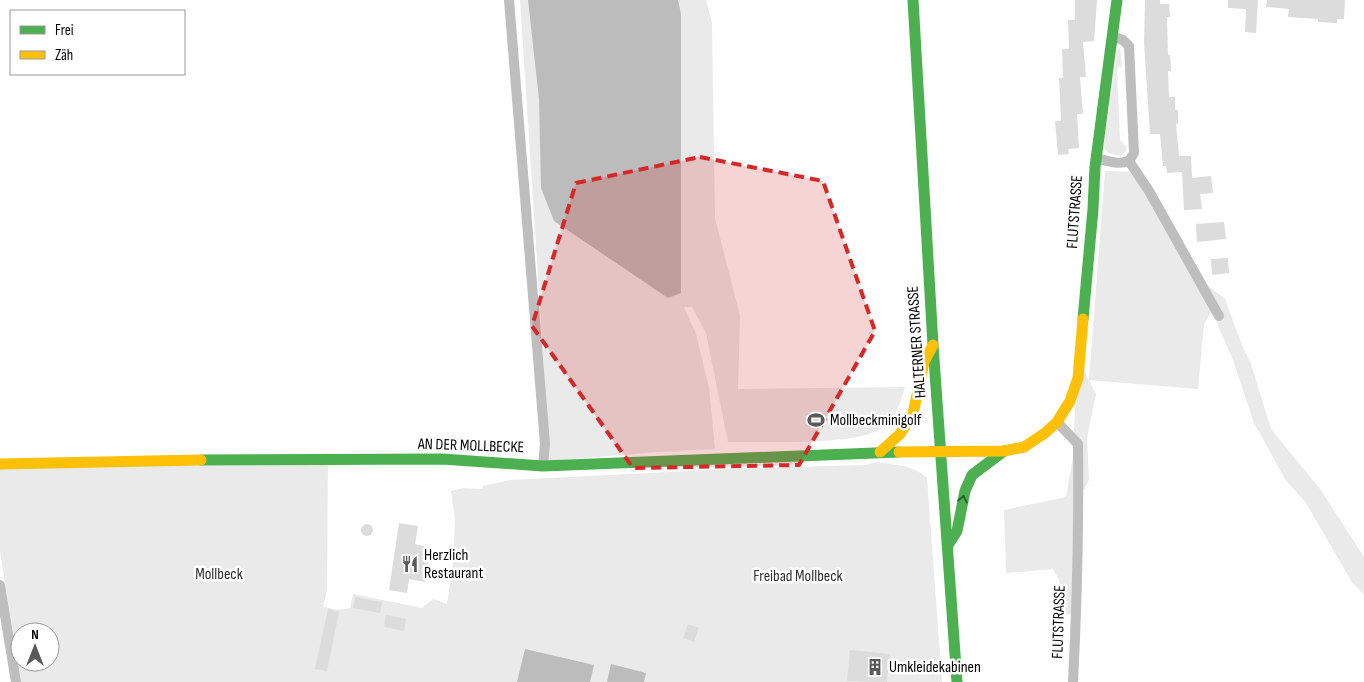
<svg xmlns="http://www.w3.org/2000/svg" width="1364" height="682" viewBox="0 0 1364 682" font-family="'Sofia Sans Condensed',sans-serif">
<rect width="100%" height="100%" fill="#fff"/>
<g fill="#eaeaea" fill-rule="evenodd">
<path d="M520,0H706L712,23L715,218L740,316L738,389L905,387C900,402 897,418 884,427C857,447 764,441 728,442L706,333L692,307H684L696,334L709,388L715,449L658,452L550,461Z"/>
<polygon points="1120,48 1122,68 1120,66 1117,70 1120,140 1126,146 1126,151 1120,156 1108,153 1104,147 1104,143 1118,49"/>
<polygon points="1105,171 1134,172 1191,273 1225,299 1242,345 1251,364 1271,429 1320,489 1364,557 1364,595 1352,582 1306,503 1285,479 1262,437 1254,423 1233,360 1212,311 1204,324 1198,389 1089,380"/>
<polygon points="1083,369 1096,394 1087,438 1089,480 1076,504 1072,613 1066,615 1059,580 1053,569 1006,573 1004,510 1066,497 1073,457 1075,409"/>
<path d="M876,462C894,465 914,465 927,478L942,682H21L0,551V469L3,468L328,464L327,590L323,607L340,610L350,608L353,594L422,608L433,599L447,604L453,563L455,520L451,491L464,488L482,489L483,486L510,480L729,469L866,465ZM20,632H50V662H20Z"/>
</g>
<g fill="#bcbcbc">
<polygon points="528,0 678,0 681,14 681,293 668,298 554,221 541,188 539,99"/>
<polygon points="525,649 594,665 590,682 517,682"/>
<polygon points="611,664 646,673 644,682 607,682"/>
</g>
<g fill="#dcdcdc">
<polygon points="1075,0 1097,0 1094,41 1083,42 1086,77 1080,77 1083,114 1077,114 1079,148 1068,149 1069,154 1058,155 1055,121 1061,121 1059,78 1063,78 1062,49 1069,49 1068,20 1075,20"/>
<polygon points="1145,0 1160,0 1160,4 1169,4 1170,17 1167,17 1168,55 1170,55 1171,71 1168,71 1169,97 1175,97 1175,110 1178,110 1178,124 1176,124 1179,156 1191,156 1192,178 1211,176 1213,193 1200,194 1202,209 1184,210 1182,172 1167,173 1166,166 1163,166 1160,134 1150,134 1144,43"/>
<polygon points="1228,0 1258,0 1256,33 1245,32 1246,9 1228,8"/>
<polygon points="1267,0 1345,0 1344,19 1337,19 1337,23 1318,22 1318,19 1288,17 1289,9 1266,7"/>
<polygon points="1224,222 1226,239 1197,242 1196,224"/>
<polygon points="1228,258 1229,273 1212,275 1211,259"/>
<polygon points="399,523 418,526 415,544 431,548 425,582 409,579 407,593 389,590"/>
<circle cx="367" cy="530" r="6"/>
<polygon points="355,597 382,602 380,613 353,608"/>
<polygon points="328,609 339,612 327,671 315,669"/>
<polygon points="386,615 406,619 404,631 384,627"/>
<polygon points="688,624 699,628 694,642 683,638"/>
<polygon points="850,650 890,654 887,682 847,681"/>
</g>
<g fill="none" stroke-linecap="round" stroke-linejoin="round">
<g stroke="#bebebe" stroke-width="10">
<polyline points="509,0 545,444 543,466"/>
<path d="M1096,158C1108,161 1117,165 1129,161L1134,153L1129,46L1123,40L1114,37"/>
<polyline points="1129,161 1149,191 1219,316"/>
<path d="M1057,422L1078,444C1079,523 1077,603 1073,682"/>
<polyline points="0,585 16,682"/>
</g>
<g stroke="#4caf50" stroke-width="11">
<polyline points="913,0 933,345 957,682"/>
<polyline points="1083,319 1093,209 1095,167 1117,0"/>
<polyline points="201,460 442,459 543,466 899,452"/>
<polyline points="948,545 957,531 965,491 972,475 1004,451"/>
</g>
<g stroke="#ffc107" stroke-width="11">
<polyline points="880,452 900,434 913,414 924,362 933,345"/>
<polyline points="899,452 1004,451 1024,447 1045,433 1057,422 1070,401 1078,378 1083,319"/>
<polyline points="0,464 201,460"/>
</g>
</g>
<defs><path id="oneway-chevron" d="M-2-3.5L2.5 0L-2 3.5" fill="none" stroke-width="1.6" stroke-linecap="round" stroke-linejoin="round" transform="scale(1.25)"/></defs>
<use stroke="#2a602c" href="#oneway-chevron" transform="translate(963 499) rotate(-78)"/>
<path fill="#d62828" fill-opacity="0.2" stroke="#d62828" stroke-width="4" stroke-dasharray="10 6" stroke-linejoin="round" d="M700,157L823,181L875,331L799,465L633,468L532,326L576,183Z"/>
<defs>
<g id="stadium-bare" transform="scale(1.35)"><path d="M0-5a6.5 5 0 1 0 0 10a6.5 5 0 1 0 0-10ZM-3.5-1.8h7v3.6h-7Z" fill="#595959" stroke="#fff" stroke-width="2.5" paint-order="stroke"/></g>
<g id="restaurant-bare" transform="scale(1.35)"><path d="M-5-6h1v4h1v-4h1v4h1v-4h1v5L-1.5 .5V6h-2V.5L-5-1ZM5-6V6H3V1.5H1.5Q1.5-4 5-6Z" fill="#595959" stroke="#fff" stroke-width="2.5" paint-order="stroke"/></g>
<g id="building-bare" transform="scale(1.35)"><path d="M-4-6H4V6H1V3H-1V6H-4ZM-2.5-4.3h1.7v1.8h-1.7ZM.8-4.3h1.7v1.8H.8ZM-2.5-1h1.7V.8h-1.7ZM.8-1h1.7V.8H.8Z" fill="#595959" stroke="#fff" stroke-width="2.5" paint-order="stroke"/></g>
</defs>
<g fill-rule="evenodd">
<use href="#stadium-bare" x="816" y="420"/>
<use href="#restaurant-bare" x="410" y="564"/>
<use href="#building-bare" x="875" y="667"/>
</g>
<g text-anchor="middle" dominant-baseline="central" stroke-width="5" stroke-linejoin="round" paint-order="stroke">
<g font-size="16" fill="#000" stroke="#fff">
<text transform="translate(1075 212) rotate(-86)">FLUTSTRASSE</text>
<text transform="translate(917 342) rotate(-94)">HALTERNER STRASSE</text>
<text transform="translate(471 446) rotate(2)">AN DER MOLLBECKE</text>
<text transform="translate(1059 622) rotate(-88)">FLUTSTRASSE</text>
</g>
<g font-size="16" fill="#000" stroke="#fff" text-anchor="start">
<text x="830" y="420">Mollbeckminigolf</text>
<text x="424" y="555">Herzlich<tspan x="424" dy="18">Restaurant</tspan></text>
<text x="889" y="667">Umkleidekabinen</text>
</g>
<g font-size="16" fill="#2f2f2f" stroke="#fff">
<text x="219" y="574">Mollbeck</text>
<text x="798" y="576">Freibad Mollbeck</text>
</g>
</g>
<rect x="10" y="10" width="175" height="65" fill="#ffffff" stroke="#999999"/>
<rect x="20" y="26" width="25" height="8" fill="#4caf50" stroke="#999999"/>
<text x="55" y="35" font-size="15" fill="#000000">Frei</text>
<rect x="20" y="51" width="25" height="8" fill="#ffc107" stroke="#999999"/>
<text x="55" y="60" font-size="15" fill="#000000">Zäh</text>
<g transform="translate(35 647)"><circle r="24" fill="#ffffff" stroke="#999999"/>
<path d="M0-4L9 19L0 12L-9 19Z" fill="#595959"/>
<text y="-8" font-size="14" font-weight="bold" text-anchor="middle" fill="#000000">N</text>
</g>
</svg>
